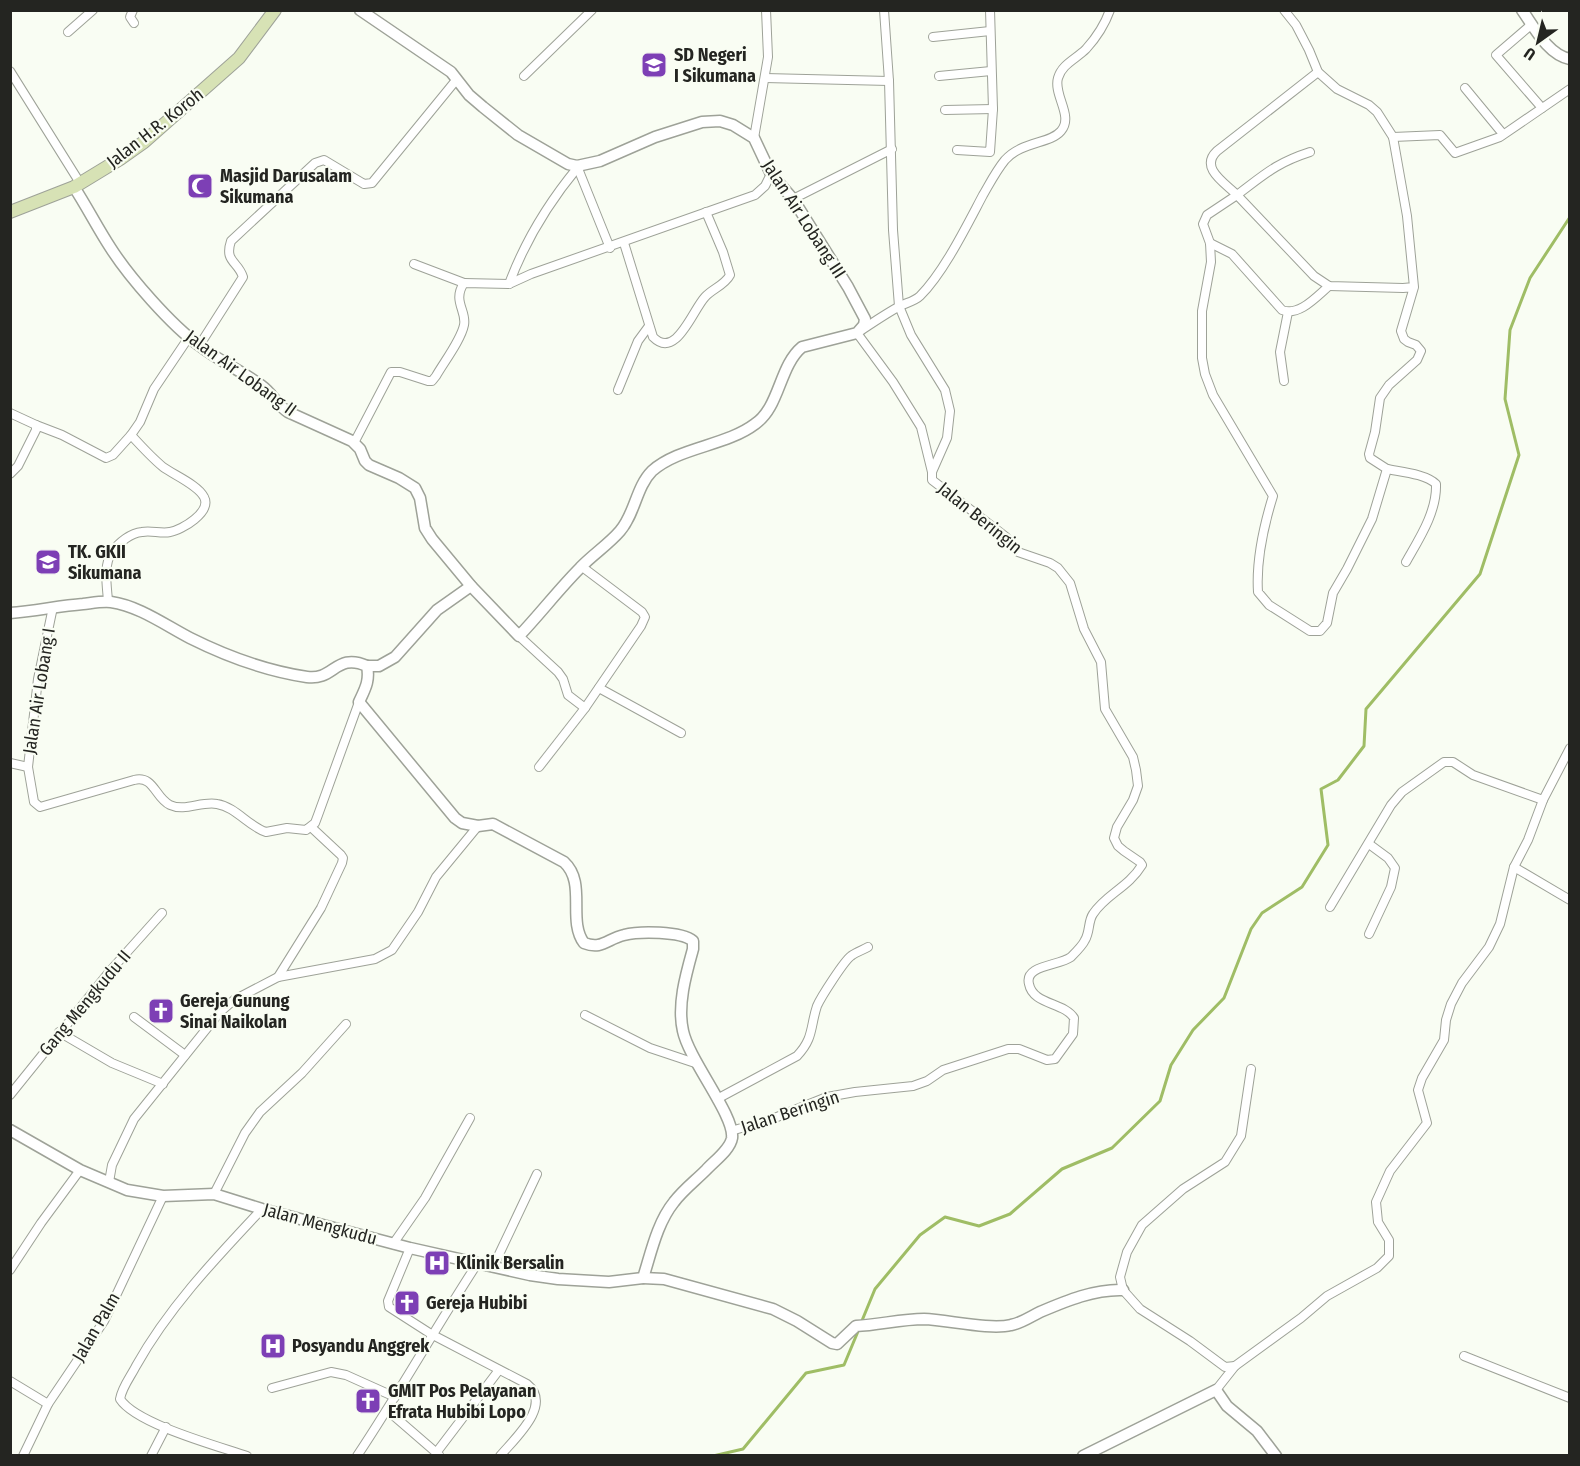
<svg xmlns="http://www.w3.org/2000/svg" width="1580" height="1466" viewBox="0 0 1580 1466" font-family="'Fira Sans Condensed',sans-serif">
<rect width="100%" height="100%" fill="#f9fdf3"/>
<g fill="none" stroke-linecap="round" stroke-linejoin="round">
<g stroke="#9fbd65" stroke-width="3">
<polyline points="861,1323 875,1289 920,1235 945,1217 979,1226 1010,1214 1062,1169 1112,1148 1160,1101 1171,1065 1193,1030 1224,998 1251,929 1262,913 1302,887 1328,845 1321,789 1338,780 1364,746 1366,709 1480,574 1519,455 1505,399 1510,330 1530,278 1570,217"/>
<polyline points="713,1456 743,1449 806,1373 844,1365 859,1329"/>
</g>
<g stroke="#9ea298" stroke-width="10">
<g id="minor">
<polyline points="133,10 130,17 134,23"/>
<path d="M1284,10L1296,25L1309,50L1318,72L1337,89L1369,105L1377,112L1393,137L1407,216L1414,287L1401,331L1404,339L1408,342L1416,345L1421,351L1417,360L1389,385L1380,398L1375,432L1369,454L1370,458L1387,469L1372,519L1347,569L1333,593L1327,623L1320,631H1310L1269,605L1258,592C1256,561 1264,525 1273,496L1213,395L1205,374L1202,358V311L1211,262L1210,243L1203,224L1207,215L1237,195L1314,276L1329,286L1403,288L1414,287"/>
<polyline points="1532,24 1496,55 1542,108"/>
<polyline points="68,32 93,10"/>
<polyline points="933,37 990,31"/>
<polyline points="10,71 80,183"/>
<polyline points="524,76 592,10"/>
<polyline points="939,76 991,71"/>
<polyline points="765,78 889,81"/>
<polyline points="1465,88 1503,134"/>
<polyline points="945,110 993,109"/>
<polyline points="1393,137 1440,135 1455,153 1500,137 1570,89"/>
<polyline points="754,138 768,57 766,10"/>
<polyline points="957,150 990,152 993,109 990,10"/>
<path d="M1310,152C1276,163 1265,174 1237,195C1225,183 1199,168 1217,151L1318,72"/>
<polyline points="577,166 610,248"/>
<polyline points="793,199 892,149"/>
<path d="M624,243L653,337C676,360 692,311 705,297C712,289 725,285 730,275L723,252L706,212"/>
<path d="M1210,243L1232,254L1282,310C1299,317 1317,296 1329,286"/>
<polyline points="414,264 464,283"/>
<path d="M509,284C525,241 549,202 578,167"/>
<path d="M199,346L243,277C238,261 224,262 231,241L315,163L324,160L364,184L372,183L457,79"/>
<polyline points="1284,381 1280,352 1288,312"/>
<polyline points="618,390 638,341 649,326"/>
<polyline points="10,413 36,425"/>
<path d="M354,443L391,372H400L428,381H432L436,376C444,362 461,340 464,325C467,311 452,301 464,283L509,284L531,274L755,195L765,186L771,174"/>
<path d="M1387,469C1402,472 1426,474 1436,484C1437,512 1419,539 1406,562"/>
<path d="M932,472L921,427L893,382L857,333C871,324 885,314 900,306C906,303 915,301 920,296C944,272 967,225 983,195C990,183 996,171 1005,160C1022,141 1050,144 1061,131C1074,116 1053,95 1058,78C1062,64 1076,59 1086,49C1096,38 1105,24 1110,10"/>
<polyline points="10,474 18,466 36,430 36,425 62,435 106,458 113,455 131,435"/>
<path d="M108,601C107,586 103,565 112,552C119,542 131,533 142,532C151,530 161,534 170,532C182,530 212,512 204,497C198,485 174,475 163,467C151,457 141,446 131,435L140,422L154,389L189,337"/>
<path d="M53,607L38,679L28,767L34,802L40,807L134,780C154,775 155,798 170,805C185,812 201,801 217,804C236,807 248,826 266,832L287,828L306,830L315,823L318,815L359,702"/>
<polyline points="519,636 558,672 563,679 568,695 585,708 641,626 645,617 642,612 581,566"/>
<polyline points="599,688 681,733"/>
<polyline points="10,763 28,767"/>
<polyline points="539,767 585,708"/>
<polyline points="1369,844 1388,858 1395,868 1391,887 1369,934"/>
<polyline points="1514,867 1570,900"/>
<polyline points="1330,907 1391,805 1402,792 1444,762 1453,762 1473,775 1543,800"/>
<polyline points="278,977 321,908 342,863 343,858 341,855 311,827"/>
<polyline points="585,1015 650,1048 695,1063"/>
<polyline points="134,1017 185,1055"/>
<polyline points="59,1032 112,1063 163,1084"/>
<polyline points="10,1095 110,971 162,913"/>
<path d="M717,1099L797,1056C814,1038 810,1027 817,1006C821,997 844,961 851,956C856,952 863,950 868,947"/>
<path d="M731,1131L772,1119L827,1097L855,1092L913,1086L927,1081L943,1070L1008,1049H1019L1047,1060L1055,1059L1073,1034L1074,1018C1064,1002 1033,1005 1029,984C1024,965 1059,966 1071,957C1075,953 1083,945 1085,940C1090,932 1088,921 1093,914C1106,894 1128,888 1142,865L1140,862L1124,851L1118,846L1114,838L1117,827L1133,800L1138,786L1136,770L1133,757L1105,709L1101,662L1084,629L1070,583L1058,568L1050,563L1018,552L1006,537L932,480V472L947,438L950,411L945,390L911,335L899,306L893,230L889,81L884,10"/>
<polyline points="109,1182 112,1165 134,1119 220,1012 234,1000 278,977 375,959 392,950 418,912 436,877 478,826"/>
<polyline points="214,1194 245,1133 260,1112 302,1073 346,1024"/>
<polyline points="393,1244 425,1198 470,1118"/>
<path d="M410,1248L388,1301L389,1307L431,1334L527,1384C553,1405 515,1438 500,1456"/>
<polyline points="493,1267 537,1174"/>
<polyline points="10,1270 41,1223 80,1170"/>
<polyline points="1464,1356 1570,1398"/>
<polyline points="1235,1366 1225,1367 1190,1341 1140,1309 1123,1290 1120,1277 1127,1252 1142,1225 1183,1189 1225,1162 1241,1136 1251,1069"/>
<polyline points="10,1381 48,1404"/>
<polyline points="272,1388 331,1372 346,1375 395,1397"/>
<polyline points="1216,1390 1235,1366 1301,1318 1327,1296 1377,1268 1389,1256 1389,1240 1378,1222 1376,1202 1390,1171 1427,1123 1418,1090 1422,1078 1444,1040 1446,1020 1451,1004 1462,983 1489,947 1500,924 1514,867 1528,840 1543,800 1570,748"/>
<polyline points="387,1410 439,1455"/>
<polyline points="436,1453 499,1370"/>
<polyline points="23,1456 48,1404 104,1321 163,1196"/>
<polyline points="151,1456 166,1427"/>
<path d="M247,1456C218,1446 136,1424 120,1399C122,1387 131,1376 136,1366C169,1307 216,1258 262,1209"/>
<path d="M357,1456C399,1393 436,1327 477,1264"/>
</g>
</g>
<g stroke="#9ea298" stroke-width="13">
<g id="tertiary">
<path d="M1522,10C1534,27 1548,55 1570,59"/>
<path d="M74,187C87,207 97,227 110,247C129,277 171,325 200,346C219,361 242,371 262,386C272,393 277,405 288,412L352,441L360,449L365,461L369,465L399,478L415,488L420,498L425,528L432,539L471,586L519,636C540,614 559,589 580,568C592,555 608,545 620,531C635,514 636,487 652,471C679,447 726,446 755,424C780,407 779,366 802,347L857,333L864,325L865,319L848,287L793,199L771,174L754,138L733,125L720,121L702,122L655,137L600,161L577,166L568,164L518,135L483,107L469,95L451,72L360,10"/>
<path d="M10,613C35,611 59,606 83,604C92,603 102,601 111,602C139,606 165,625 190,638C226,656 267,671 307,677C334,681 336,652 367,666C370,681 365,689 359,702L455,818L462,823L478,826L493,824L564,862C587,883 567,920 584,943C602,950 607,939 624,935C639,931 681,931 693,941V949C686,974 677,1005 683,1031C689,1060 735,1116 732,1138C730,1150 714,1161 706,1170C695,1181 683,1190 674,1202C657,1223 651,1253 643,1278L609,1282L558,1279L530,1275L410,1248L262,1209L214,1194L163,1196L127,1190L80,1170L10,1130"/>
<polyline points="367,666 379,666 395,657 437,610 471,586"/>
<path d="M643,1278L664,1279L773,1309L797,1321L832,1343L837,1344L856,1326C879,1325 901,1319 924,1319C948,1320 990,1330 1011,1325C1022,1323 1030,1317 1040,1312C1066,1301 1094,1289 1123,1290"/>
<polyline points="1083,1456 1216,1390 1227,1406 1257,1431 1276,1456"/>
</g>
</g>
<g stroke="#9ea298" stroke-width="14">
<polyline id="secondary" points="10,212 74,187 120,159 144,142 239,58 275,10"/>
</g>
<use href="#minor" stroke="#fff" stroke-width="8"/>
<use href="#tertiary" stroke="#fff" stroke-width="10"/>
<use href="#secondary" stroke="#d7e2b5" stroke-width="12"/>
</g>
<defs>
<g id="school-square" transform="scale(1.35)"><rect x="-9" y="-9" width="18" height="18" rx="4" fill="#7d3fb5" stroke="#f9fdf3"/><path d="M0-5L7-2L0 1L-7-2ZM-4 1L0 2.5L4 1V4Q0 6-4 4Z" fill="#fff"/></g>
<g id="mosque-square" transform="scale(1.35)"><rect x="-9" y="-9" width="18" height="18" rx="4" fill="#7d3fb5" stroke="#f9fdf3"/><path d="M3.5-4.9A6 6 0 1 0 3.5 4.9A5 5 0 1 1 3.5-4.9Z" fill="#fff"/></g>
<g id="church-square" transform="scale(1.35)"><rect x="-9" y="-9" width="18" height="18" rx="4" fill="#7d3fb5" stroke="#f9fdf3"/><path d="M-1.2-6h2.4v3.5h3.3v2.4h-3.3V6h-2.4V-.1h-3.3v-2.4h3.3Z" fill="#fff"/></g>
<g id="hospital-square" transform="scale(1.35)"><rect x="-9" y="-9" width="18" height="18" rx="4" fill="#7d3fb5" stroke="#f9fdf3"/><path d="M-5-5h3v3.5h4V-5h3V5h-3V1.5h-4V5h-3Z" fill="#fff"/></g>
</defs>
<g fill-rule="evenodd">
<use href="#school-square" x="654" y="65"/>
<use href="#mosque-square" x="200" y="186"/>
<use href="#school-square" x="48" y="562"/>
<use href="#church-square" x="161" y="1011"/>
<use href="#hospital-square" x="437" y="1263"/>
<use href="#church-square" x="407" y="1303"/>
<use href="#hospital-square" x="273" y="1346"/>
<use href="#church-square" x="368" y="1401"/>
</g>
<g text-anchor="middle" dominant-baseline="central" stroke-width="4.5" stroke-linejoin="round" paint-order="stroke">
<g font-size="18" font-weight="bold" fill="#242521" stroke="#f9fdf3" text-anchor="start">
<text x="674" y="55">SD Negeri<tspan x="674" dy="21">I Sikumana</tspan></text>
<text x="220" y="176">Masjid Darusalam<tspan x="220" dy="21">Sikumana</tspan></text>
<text x="68" y="552">TK. GKII<tspan x="68" dy="21">Sikumana</tspan></text>
<text x="180" y="1001">Gereja Gunung<tspan x="180" dy="21">Sinai Naikolan</tspan></text>
<text x="456" y="1263">Klinik Bersalin</text>
<text x="426" y="1303">Gereja Hubibi</text>
<text x="292" y="1346">Posyandu Anggrek</text>
<text x="388" y="1391">GMIT Pos Pelayanan<tspan x="388" dy="21">Efrata Hubibi Lopo</tspan></text>
</g>
<g font-size="18" fill="#242521" stroke="#f9fdf3">
<text transform="translate(155 128) rotate(-38)">Jalan H.R. Koroh</text>
<text transform="translate(804 219) rotate(57)">Jalan Air Lobang III</text>
<text transform="translate(241 373) rotate(36)">Jalan Air Lobang II</text>
<text transform="translate(980 518) rotate(39)">Jalan Beringin</text>
<text transform="translate(39 691) rotate(-81)">Jalan Air Lobang I</text>
<text transform="translate(85 1003) rotate(-50)">Gang Mengkudu II</text>
<text transform="translate(790 1112) rotate(-18)">Jalan Beringin</text>
<text transform="translate(320 1224) rotate(15)">Jalan Mengkudu</text>
<text transform="translate(96 1327) rotate(-60)">Jalan Palm</text>
</g>
</g>
<rect width="1580" height="1466" fill="none" stroke="#242521" stroke-width="24"/>
<g transform="translate(1538 42) rotate(214)" stroke="#f9fdf3" stroke-width="4.5" paint-order="stroke">
<path d="M0-4.5L10 22L0 15L-10 22Z" fill="#242521"/>
<text y="-9" font-size="16" font-weight="bold" text-anchor="middle" fill="#242521">U</text>
</g>
</svg>
